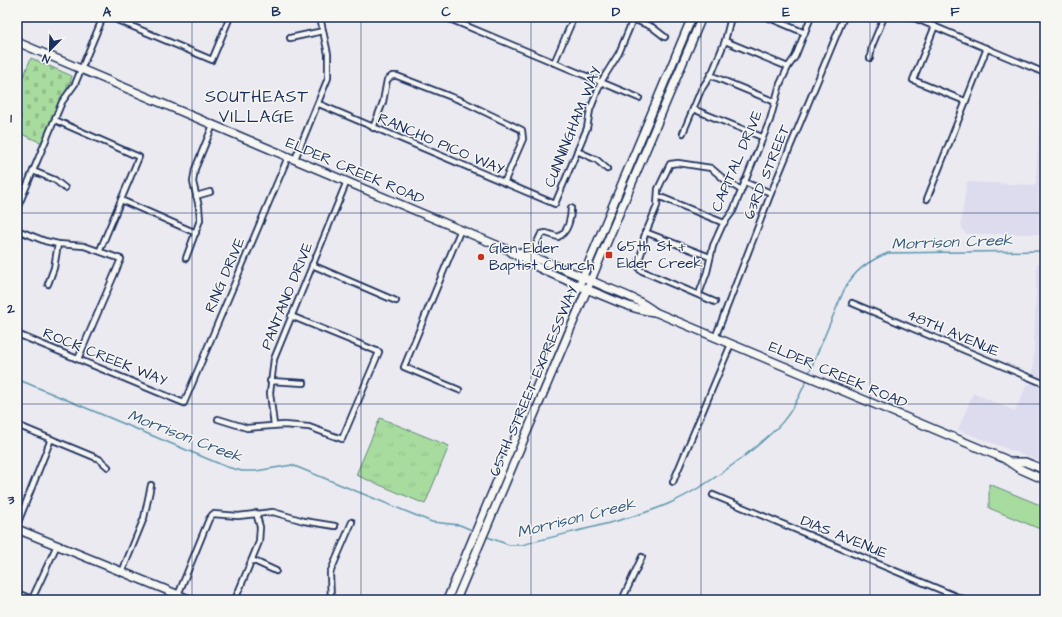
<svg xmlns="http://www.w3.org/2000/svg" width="1062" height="617" viewBox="0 0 1062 617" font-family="'Architects Daughter',sans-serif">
<defs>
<pattern id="cemetery-stones" width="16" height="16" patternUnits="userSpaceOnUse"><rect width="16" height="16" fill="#a8dc9e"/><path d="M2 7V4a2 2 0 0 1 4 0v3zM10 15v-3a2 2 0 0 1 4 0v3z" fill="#90bd8a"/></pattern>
<pattern id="park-tufts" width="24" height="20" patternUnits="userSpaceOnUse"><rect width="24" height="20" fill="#a8dc9e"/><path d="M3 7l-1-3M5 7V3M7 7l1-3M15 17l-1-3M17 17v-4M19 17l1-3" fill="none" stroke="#90bd8a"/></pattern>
</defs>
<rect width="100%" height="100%" fill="#ebeaf0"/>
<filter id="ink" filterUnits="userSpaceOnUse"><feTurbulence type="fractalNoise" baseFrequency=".025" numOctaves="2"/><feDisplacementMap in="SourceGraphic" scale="8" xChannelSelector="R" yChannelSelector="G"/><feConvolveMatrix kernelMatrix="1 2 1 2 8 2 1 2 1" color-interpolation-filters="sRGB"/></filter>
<g filter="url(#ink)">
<g fill="#dddbee">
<polygon points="1041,78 1045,79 1045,234 966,234 962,228 961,222 967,182 1036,185"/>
<polygon points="1037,263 1045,264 1045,463 958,430 973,393 1015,411 1027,384 1030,385 1033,373"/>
</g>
<polygon fill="#a8dc9e" stroke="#62867e" points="989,484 1045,507 1045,531 989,508"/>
<polygon fill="url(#cemetery-stones)" stroke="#62867e" points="31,58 72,76 69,86 59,101 42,143 17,132 17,92"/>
<polygon fill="url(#park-tufts)" stroke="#62867e" points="380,418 449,446 425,504 356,475"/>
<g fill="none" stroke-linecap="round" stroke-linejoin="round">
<g stroke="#5e97af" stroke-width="1.5">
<path d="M809,373L844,290C854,271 868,261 888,253L1045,251"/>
<polyline points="17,379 227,467 242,471 256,471 292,465 432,522 460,525 474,531"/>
<path d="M485,536L509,545H522C568,532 625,522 668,504C695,492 720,475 743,457C777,430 790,420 807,379"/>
</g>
<g stroke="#1b2f5e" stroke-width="8">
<g id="street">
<polyline points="110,17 212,60 230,17"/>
<polyline points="445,17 639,98"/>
<polyline points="767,17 805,33"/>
<polyline points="912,17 1045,73"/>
<polyline points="633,19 652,27 665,37"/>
<polyline points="935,26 913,80 965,101"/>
<polyline points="290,38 323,31"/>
<polyline points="725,41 788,67"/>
<polyline points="870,58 872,46 884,17"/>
<polyline points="554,63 574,17"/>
<polyline points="710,75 773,101"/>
<polyline points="319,104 555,204 587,128 590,110 601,82 619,53 634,17"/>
<polyline points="693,109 762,137"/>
<polyline points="55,120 139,157 100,250"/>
<polyline points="373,128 383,102 387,80 392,76 397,76 462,101 522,130 523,139 504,183"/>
<polyline points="683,133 701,90 712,73 725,41 731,17"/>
<polyline points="577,151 597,160 607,169"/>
<polyline points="295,159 328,78 328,54 320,17"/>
<polyline points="33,171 55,180 65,188"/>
<polyline points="744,182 771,193"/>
<polyline points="196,196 210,192"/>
<polyline points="658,196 724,223"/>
<polyline points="927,199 987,48"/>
<polyline points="121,200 196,233"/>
<polyline points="17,209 62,102 75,84 103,17"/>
<polyline points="17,230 45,241 58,244 84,246 121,259 78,359"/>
<polyline points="645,232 710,257"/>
<path d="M531,255L541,234L546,233L558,237C568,233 571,218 571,208"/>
<polyline points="186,258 200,220 199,207 193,182 195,169 213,125"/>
<polyline points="312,265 396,301"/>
<polyline points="48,284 54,268 58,244"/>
<polyline points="699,294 707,272 713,246 722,226 733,211 770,120 780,84 788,67 795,57 811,17"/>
<polyline points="715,302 640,270 638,263 642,251 644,237 657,206 658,189 670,164 678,163 711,168 725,180 741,190"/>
<polyline points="852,303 1045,384"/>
<polyline points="17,334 184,403 288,157"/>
<polyline points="715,338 771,193 844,17"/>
<polyline points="270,381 304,383"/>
<polyline points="459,390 404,367 461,229"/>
<polyline points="218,419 247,428 284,425 309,427 342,439 379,352 291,316"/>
<polyline points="17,425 99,459 108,467"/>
<polyline points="274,425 270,393 274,359 347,181"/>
<polyline points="673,482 731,344"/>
<polyline points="713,495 965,600"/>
<polyline points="17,525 51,439"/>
<polyline points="252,560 276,571"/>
<polyline points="122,572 144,518 151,485"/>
<polyline points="17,593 34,600"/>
<polyline points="178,595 209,519 213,514 238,516 273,512 304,521 335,526"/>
<polyline points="32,599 57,545"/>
<polyline points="235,600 259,542 260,527 256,513"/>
<polyline points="331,600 330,573 352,522"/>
<polyline points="622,600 642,557"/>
</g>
</g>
<g stroke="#1b2f5e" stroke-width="10">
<g id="secondary">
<path d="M17,42L506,249C539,258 570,271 601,285C620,293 639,299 655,312"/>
<path d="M511,252C537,269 566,280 594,292C614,300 633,310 655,312L1005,459L1018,468L1045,480"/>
<polyline points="1012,462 1025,462 1045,470"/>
<polyline points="17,529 191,600"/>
<polyline points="447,600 692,17"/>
<polyline points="456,600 702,17"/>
</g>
</g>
<use href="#street" stroke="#f6f6f2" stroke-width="4.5"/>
<use href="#secondary" stroke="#f6f6f2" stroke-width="7"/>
</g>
</g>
<path fill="none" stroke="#1b2f5e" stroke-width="1" stroke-opacity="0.55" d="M192,17V600M361,17V600M531,17V600M701,17V600M870,17V600M17,213H1045M17,404H1045"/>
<g fill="#c8321e" stroke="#f6f6f2" stroke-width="1.5">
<rect x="605" y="251" width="8" height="8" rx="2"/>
<circle cx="481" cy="257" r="4"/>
</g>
<g text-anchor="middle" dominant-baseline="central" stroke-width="3" stroke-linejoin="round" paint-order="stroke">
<g font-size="15" fill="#1b2f5e" stroke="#f6f6f2">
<text transform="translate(573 127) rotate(-68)">CUNNINGHAM WAY</text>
<text transform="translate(441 144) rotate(23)">RANCHO PICO WAY</text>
<text transform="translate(737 161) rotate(-67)">CAPITAL DRIVE</text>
<text transform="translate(355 171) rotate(23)">ELDER CREEK ROAD</text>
<text transform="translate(767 172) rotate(-68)">63RD STREET</text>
<text transform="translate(225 275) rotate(-67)">RING DRIVE</text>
<text transform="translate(287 296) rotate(-68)">PANTANO DRIVE</text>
<text transform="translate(953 333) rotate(23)">48TH AVENUE</text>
<text transform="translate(105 357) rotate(22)">ROCK CREEK WAY</text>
<text transform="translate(838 375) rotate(23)">ELDER CREEK ROAD</text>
<text transform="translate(534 381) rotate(-67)">65TH STREET EXPRESSWAY</text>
<text transform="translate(844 537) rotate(22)">DIAS AVENUE</text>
</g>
<g font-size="15" fill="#1b2f5e" stroke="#f6f6f2" text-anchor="start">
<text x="617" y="246">65th St +<tspan x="617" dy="17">Elder Creek</tspan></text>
<text x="489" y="248">Glen Elder<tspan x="489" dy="17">Baptist Church</tspan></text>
</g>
<g font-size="16" font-style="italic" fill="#375a80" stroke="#f6f6f2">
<text transform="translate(952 242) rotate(-2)">Morrison Creek</text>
<text transform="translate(185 436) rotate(21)">Morrison Creek</text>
<text transform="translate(576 518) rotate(-14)">Morrison Creek</text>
</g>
<g font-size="17" letter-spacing="1" fill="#1b2f5e" stroke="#f6f6f2">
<text x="257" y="97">SOUTHEAST<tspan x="257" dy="20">VILLAGE</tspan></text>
</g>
</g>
<rect width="1062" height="617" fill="none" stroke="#f6f6f2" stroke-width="44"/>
<g transform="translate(50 50) rotate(203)" stroke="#f6f6f2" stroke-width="3" paint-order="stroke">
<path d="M0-3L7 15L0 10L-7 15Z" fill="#1b2f5e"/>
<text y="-6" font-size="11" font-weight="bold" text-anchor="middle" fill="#1b2f5e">N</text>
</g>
<rect x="22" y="22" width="1018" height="573" fill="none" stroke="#1b2f5e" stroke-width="1.5"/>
<g font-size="13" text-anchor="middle" font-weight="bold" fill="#1b2f5e">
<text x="107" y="16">A</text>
<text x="276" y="16">B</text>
<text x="446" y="16">C</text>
<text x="616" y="16">D</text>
<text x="786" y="16">E</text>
<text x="955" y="16">F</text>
<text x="11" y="122">1</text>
<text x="11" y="313">2</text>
<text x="11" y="504">3</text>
</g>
</svg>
